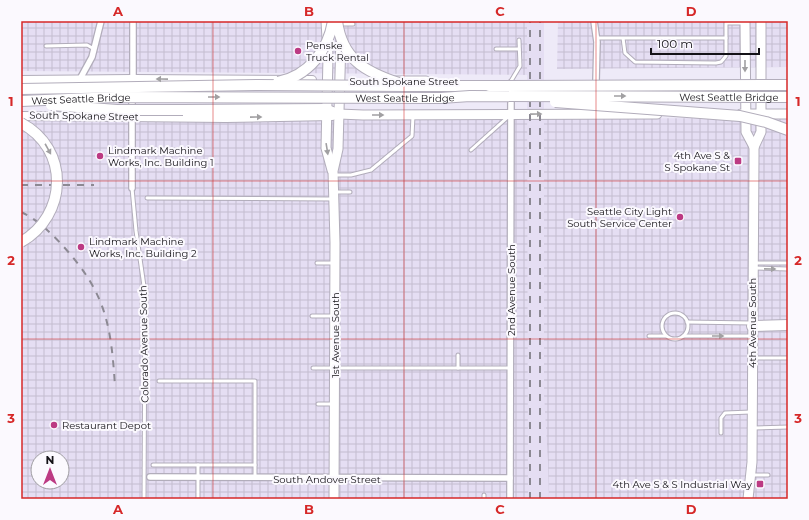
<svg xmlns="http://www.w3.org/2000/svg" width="809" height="520" viewBox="0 0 809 520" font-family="Montserrat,sans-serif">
<defs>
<pattern id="industrial-grid" width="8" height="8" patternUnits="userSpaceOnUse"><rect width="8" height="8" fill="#e5def3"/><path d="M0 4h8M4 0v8" fill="none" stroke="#c4bdd0"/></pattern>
</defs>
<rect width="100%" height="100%" fill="#eeeaf8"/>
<g fill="url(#industrial-grid)" fill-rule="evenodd">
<polygon points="21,21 529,21 530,75 21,71"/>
<polygon points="558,21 788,21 788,67 557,69"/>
<path d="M21,114L346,119L788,118V499H21ZM38,458H62V482H38Z"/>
</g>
<polygon fill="#e5def3" points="527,21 544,21 544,394 548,462 549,499 528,499"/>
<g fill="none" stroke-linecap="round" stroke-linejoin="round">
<g stroke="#b2adbb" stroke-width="5">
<g id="lane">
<polyline points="342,24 353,24"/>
<polyline points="597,38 726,38 726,56 721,62 716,63 635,62 625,53 623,38"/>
<polyline points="726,38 726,23 743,23"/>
<polyline points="46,46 87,45 94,49"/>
<polyline points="496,49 519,49"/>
<polyline points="511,81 520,66 519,40"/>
<polyline points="471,150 509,116"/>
<polyline points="334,175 351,175 371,170 412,136 413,116"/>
<polyline points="132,188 136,231 145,293 144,499"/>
<polyline points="335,192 350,192"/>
<polyline points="147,198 333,199"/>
<polyline points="317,263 333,263"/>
<polyline points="754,263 788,263"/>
<polyline points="755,268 788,269"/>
<circle cx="675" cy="326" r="13"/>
<polyline points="312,316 333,316"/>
<polyline points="687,322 752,323"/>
<polyline points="649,336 666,336"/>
<polyline points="683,336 751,336"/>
<polyline points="458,355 458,368"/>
<polyline points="754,358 788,358"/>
<polyline points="313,368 511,368"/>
<polyline points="159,381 255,381 255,465"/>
<polyline points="318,404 333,404"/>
<polyline points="754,428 788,427"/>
<polyline points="721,433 721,418 725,413 751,412"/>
<polyline points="153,465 198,465"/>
<polyline points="751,475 768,475"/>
<polyline points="198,499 198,465 255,465 255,478"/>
<polyline points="484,499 484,495"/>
</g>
</g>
<g stroke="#b2adbb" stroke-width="8">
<g id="street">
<polyline points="594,21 597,42 596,81"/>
<polyline points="80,79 92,57 101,21"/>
<polyline points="133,83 133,21"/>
<polyline points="132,188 132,95"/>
<polyline points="150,477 510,478"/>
<polyline points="510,499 511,83"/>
</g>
</g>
<g stroke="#b2adbb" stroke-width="10">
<g id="secondary">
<polyline points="21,80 133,79 312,80"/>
<polyline points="21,116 226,118 332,116"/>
</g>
</g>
<g stroke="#b2adbb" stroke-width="11">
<g id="primary">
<polyline points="326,21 328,56 326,148 332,170"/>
<polyline points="745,21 746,132 754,147 754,156 752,462 748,499"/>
<polyline points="392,81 426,81"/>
<polyline points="326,109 339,114 363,115 657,114"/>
<polyline points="741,114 788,114"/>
<polyline points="754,147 761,132 761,21"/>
<polyline points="334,499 335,243 333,171 338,149 341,37"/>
</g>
</g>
<g stroke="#b2adbb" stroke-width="12">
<g id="highway">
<polyline points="408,86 489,86"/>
<polyline points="183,110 326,109"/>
<polyline points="752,326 788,325"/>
</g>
</g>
<use href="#lane" stroke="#fff" stroke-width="3"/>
<use href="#street" stroke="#fff" stroke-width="5.5"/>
<use href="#secondary" stroke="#fff" stroke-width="8"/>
<use href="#primary" stroke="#fff" stroke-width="9"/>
<use href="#highway" stroke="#fff" stroke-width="10"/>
<g stroke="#8c8993" stroke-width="2" stroke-dasharray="7 7" stroke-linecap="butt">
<polyline points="21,185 94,185"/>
<path d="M21,212C37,219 52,234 63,246C106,293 111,325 115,386"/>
<polyline points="530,499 530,21"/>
<polyline points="540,499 540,21"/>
</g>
<g stroke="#b2adbb" stroke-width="12" stroke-linecap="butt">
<g id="highway-bridge">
<path d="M337,21C342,59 365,72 399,83"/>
<path d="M278,82C308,76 328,51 333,21"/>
<polyline points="489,86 788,85"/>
<polyline points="21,89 258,85 408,86"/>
<path id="s1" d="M21,101L116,97L441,98L470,96L788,97"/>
<polyline points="555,102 740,116 766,122 788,130"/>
<polyline points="51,105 117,110 183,110"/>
<path d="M21,123C70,149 68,215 21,242"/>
</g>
</g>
<use href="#highway-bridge" stroke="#fff" stroke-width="10"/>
</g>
<defs><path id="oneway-solid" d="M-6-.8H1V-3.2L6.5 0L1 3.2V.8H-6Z"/></defs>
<g fill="#a1a0a2">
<use href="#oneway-solid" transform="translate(745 66) rotate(90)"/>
<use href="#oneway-solid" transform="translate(162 79) rotate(-179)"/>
<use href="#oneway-solid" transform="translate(620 96)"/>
<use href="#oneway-solid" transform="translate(214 97)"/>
<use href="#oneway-solid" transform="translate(536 114) rotate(-1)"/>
<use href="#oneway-solid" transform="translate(378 115)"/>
<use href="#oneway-solid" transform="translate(256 117) rotate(-1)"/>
<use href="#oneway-solid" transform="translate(48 149) rotate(61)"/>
<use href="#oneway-solid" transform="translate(327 149) rotate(81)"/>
<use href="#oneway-solid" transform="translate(770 269) rotate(1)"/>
<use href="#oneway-solid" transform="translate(718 336)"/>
</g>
<path fill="none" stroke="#d62828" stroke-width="1" stroke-opacity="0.55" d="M213,21V499M404,21V499M596,21V499M21,181H788M21,339H788"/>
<g fill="#bc3a83" stroke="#fbf9fe" stroke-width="1.5">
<circle cx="298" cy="51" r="4"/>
<circle cx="100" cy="156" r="4"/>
<rect x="734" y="157" width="8" height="8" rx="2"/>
<circle cx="680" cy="217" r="4"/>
<circle cx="81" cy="247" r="4"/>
<circle cx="54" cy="425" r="4"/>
<rect x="756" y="480" width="8" height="8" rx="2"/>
</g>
<g text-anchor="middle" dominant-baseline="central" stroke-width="4" stroke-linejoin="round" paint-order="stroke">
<g font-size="10" fill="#141217" stroke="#fbf9fe" text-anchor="start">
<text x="306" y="45">Penske<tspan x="306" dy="12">Truck Rental</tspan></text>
<text x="108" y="150">Lindmark Machine<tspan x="108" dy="12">Works, Inc. Building 1</tspan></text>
<text x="730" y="155" text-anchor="end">4th Ave S &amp;<tspan x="730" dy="12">S Spokane St</tspan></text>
<text x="672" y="211" text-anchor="end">Seattle City Light<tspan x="672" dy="12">South Service Center</tspan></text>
<text x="89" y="241">Lindmark Machine<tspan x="89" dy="12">Works, Inc. Building 2</tspan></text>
<text x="62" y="425">Restaurant Depot</text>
<text x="752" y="484" text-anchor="end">4th Ave S &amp; S Industrial Way</text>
</g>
<g font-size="10" fill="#141217" stroke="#fbf9fe">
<text x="404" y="81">South Spokane Street</text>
<text stroke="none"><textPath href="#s1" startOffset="708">West Seattle Bridge</textPath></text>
<text stroke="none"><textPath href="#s1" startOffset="384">West Seattle Bridge</textPath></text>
<text stroke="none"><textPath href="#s1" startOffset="60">West Seattle Bridge</textPath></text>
<text transform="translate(84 116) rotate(1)">South Spokane Street</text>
<text transform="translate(511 290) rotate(-90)">2nd Avenue South</text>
<text transform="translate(752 323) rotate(-90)">4th Avenue South</text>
<text transform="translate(335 335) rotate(-90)">1st Avenue South</text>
<text transform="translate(144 344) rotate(-91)">Colorado Avenue South</text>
<text x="327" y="479">South Andover Street</text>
</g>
</g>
<rect width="809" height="520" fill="none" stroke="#fbf9fe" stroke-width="44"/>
<g transform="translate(50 470)"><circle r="19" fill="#fbf9fe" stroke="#9f9da2"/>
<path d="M0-3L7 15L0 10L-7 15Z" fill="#bc3a83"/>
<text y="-6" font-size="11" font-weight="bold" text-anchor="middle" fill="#141217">N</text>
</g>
<path d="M651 48v6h108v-6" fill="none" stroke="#141217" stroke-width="2"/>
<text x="657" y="48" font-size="12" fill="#141217" stroke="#fbf9fe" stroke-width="3" paint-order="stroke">100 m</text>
<rect x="22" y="22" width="765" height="476" fill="none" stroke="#d62828" stroke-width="1.5"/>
<g font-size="13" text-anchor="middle" font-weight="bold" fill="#d62828">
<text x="118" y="16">A</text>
<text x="309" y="16">B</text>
<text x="500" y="16">C</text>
<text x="691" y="16">D</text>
<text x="11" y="106">1</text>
<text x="798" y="106">1</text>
<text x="11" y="265">2</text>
<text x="798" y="265">2</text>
<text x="11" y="423">3</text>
<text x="798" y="423">3</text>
<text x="118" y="514">A</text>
<text x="309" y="514">B</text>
<text x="500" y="514">C</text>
<text x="691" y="514">D</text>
</g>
</svg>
